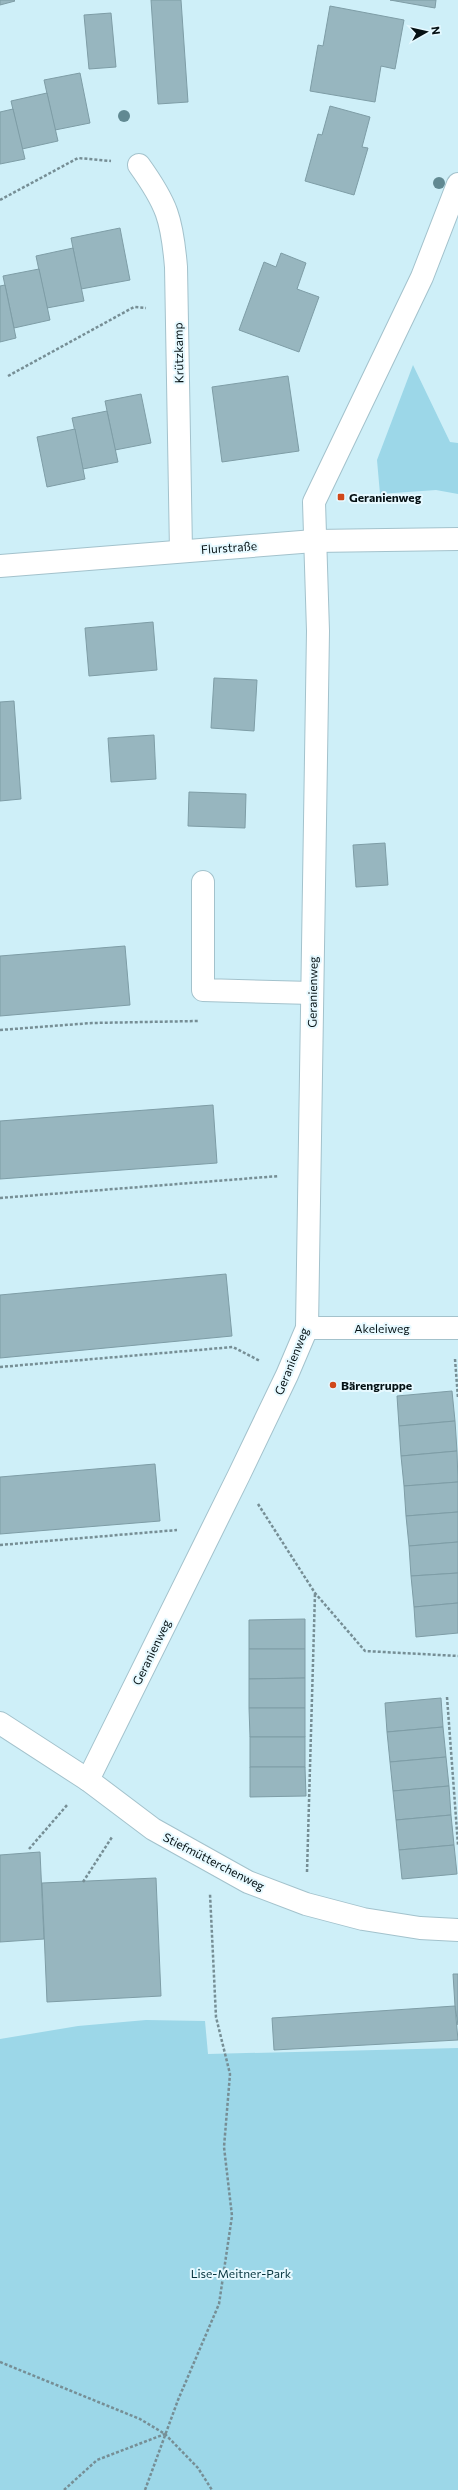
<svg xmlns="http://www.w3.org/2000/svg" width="458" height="2490" viewBox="0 0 458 2490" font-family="Commissioner,sans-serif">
<rect width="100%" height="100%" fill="#ceeff8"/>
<g fill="#9cd7e8">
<polygon points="413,365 450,442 458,443 458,494 436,490 380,494 377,460"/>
<polygon points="146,2020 205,2021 208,2054 458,2048 458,2490 0,2490 0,2039 78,2026"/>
</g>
<g fill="#97b6bf" stroke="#7e9da6">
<polygon points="0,0 14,0 15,1 0,5"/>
<polygon points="151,0 181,0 188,102 158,104"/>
<polygon points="390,0 436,0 435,8"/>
<polygon points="330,6 404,20 395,69 381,66 375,102 310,91 318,45 323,46"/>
<polygon points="111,13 116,67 89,69 84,15"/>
<polygon points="80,73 90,123 55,130 44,80"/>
<polygon points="47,93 58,141 22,149 11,101"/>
<polygon points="330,106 370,117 362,147 368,148 354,195 305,181 318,134 322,135"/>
<polygon points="13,109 25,159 0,164 0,112"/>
<polygon points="120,228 130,280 81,289 71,238"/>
<polygon points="73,248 84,301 47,308 36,256"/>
<polygon points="281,253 306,263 297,289 319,297 299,352 239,330 264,262 276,267"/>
<polygon points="39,269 50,320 14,328 3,276"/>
<polygon points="5,285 16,338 0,342 0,286"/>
<polygon points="288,376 299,451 222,462 212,387"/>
<polygon points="141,394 151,443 115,450 105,401"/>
<polygon points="107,411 118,462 83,469 72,418"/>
<polygon points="75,429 85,479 47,487 37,437"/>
<polygon points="153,622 157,670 89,676 85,628"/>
<polygon points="214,678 257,680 254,731 211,728"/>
<polygon points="14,701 21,799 0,801 0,702"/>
<polygon points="154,735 156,779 111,782 108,738"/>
<polygon points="189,792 246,794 245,828 188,826"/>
<polygon points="385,843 388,885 356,887 353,845"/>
<polygon points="125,946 130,1005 0,1016 0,956"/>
<polygon points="213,1105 217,1163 0,1179 0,1121"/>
<polygon points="226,1274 232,1336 0,1358 0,1295"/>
<polygon points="452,1391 455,1421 399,1426 397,1396"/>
<polygon points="455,1421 457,1451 401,1456 399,1426"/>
<polygon points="457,1451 458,1482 404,1486 401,1456"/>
<polygon points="155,1464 160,1521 0,1534 0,1477"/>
<polygon points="458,1482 458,1512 406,1516 404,1486"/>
<polygon points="458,1512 458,1542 409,1546 406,1516"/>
<polygon points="458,1542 458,1573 411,1576 409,1546"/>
<polygon points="458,1573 458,1603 414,1607 411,1576"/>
<polygon points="458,1603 458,1633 416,1637 414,1607"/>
<polygon points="305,1619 305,1649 249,1649 249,1620"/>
<polygon points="249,1649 305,1649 305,1678 249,1679"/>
<polygon points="305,1678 305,1708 249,1708 249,1679"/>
<polygon points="441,1698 443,1727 387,1732 385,1703"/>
<polygon points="249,1708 305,1708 305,1737 250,1737"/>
<polygon points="443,1727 446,1757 390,1762 387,1732"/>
<rect x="250" y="1737" width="55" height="30"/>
<polygon points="446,1757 449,1786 393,1791 390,1762"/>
<polygon points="250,1767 305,1767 306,1796 250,1797"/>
<polygon points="449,1786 451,1815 396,1820 393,1791"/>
<polygon points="451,1815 454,1845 399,1850 396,1820"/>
<polygon points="454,1845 457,1874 402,1879 399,1850"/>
<polygon points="40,1852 44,1939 0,1942 0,1855"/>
<polygon points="156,1878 161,1996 47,2002 42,1883"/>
<polygon points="453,1974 458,1974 458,2025 455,2006"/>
<polygon points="455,2006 458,2040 274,2050 272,2018"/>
</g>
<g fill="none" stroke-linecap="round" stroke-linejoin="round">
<g stroke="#a3c2cc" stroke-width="24">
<g id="minor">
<path d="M139,165C167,204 172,219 176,267L181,551"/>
<polyline points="0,566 314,541 458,539"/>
<polyline points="203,882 203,990 312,993"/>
<polyline points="307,1328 458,1328"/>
<polyline points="0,1723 88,1780 153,1829 248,1882 306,1904 363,1919 420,1928 458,1930"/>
<polyline points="88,1780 239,1475 287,1375 307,1328 318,631 314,502 422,277 458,184"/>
</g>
</g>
<g stroke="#768e95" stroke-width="2.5" stroke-dasharray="3 2" stroke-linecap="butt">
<polyline points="0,200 78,158 111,161"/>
<polyline points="8,376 134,307 146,308"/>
<polyline points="0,1030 92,1023 199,1021"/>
<polyline points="0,1198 279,1176"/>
<polyline points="455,1359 458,1398"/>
<polyline points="0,1367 233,1347 260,1361"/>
<polyline points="258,1504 315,1593 365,1651 458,1656"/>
<polyline points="0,1545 177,1530"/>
<polyline points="447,1697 458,1845"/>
<polyline points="29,1849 68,1804"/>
<polyline points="307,1872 315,1593"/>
<polyline points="83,1882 112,1837"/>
<polyline points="0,2362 140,2419 165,2434 198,2468 212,2490"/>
<polyline points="64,2490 97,2460 165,2434"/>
<polyline points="145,2490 178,2400 219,2304 232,2216 224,2147 230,2074 216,2017 210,1894"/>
</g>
<use href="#minor" stroke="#fff" stroke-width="22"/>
</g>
<g fill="#618992">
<circle cx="124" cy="116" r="6"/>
<circle cx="439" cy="183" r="6"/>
</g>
<g fill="#d0481a" stroke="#e6f9ff" stroke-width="1.5">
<rect x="337" y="493" width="8" height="8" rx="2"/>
<circle cx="333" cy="1385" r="4"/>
</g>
<g text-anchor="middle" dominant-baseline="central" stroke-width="4" stroke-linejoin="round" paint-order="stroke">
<g font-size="12" fill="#051114" stroke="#e6f9ff">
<text transform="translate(178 353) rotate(-91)">Krützkamp</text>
<text transform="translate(229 547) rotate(-4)">Flurstraße</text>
<text transform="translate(312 992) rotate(-89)">Geranienweg</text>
<text x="382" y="1328">Akeleiweg</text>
<text transform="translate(291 1361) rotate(-68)">Geranienweg</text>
<text transform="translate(151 1652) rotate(-64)">Geranienweg</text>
<text transform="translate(214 1861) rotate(27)">Stiefmütterchenweg</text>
</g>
<g font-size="12" font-weight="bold" fill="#051114" stroke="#e6f9ff" text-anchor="start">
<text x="349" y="497">Geranienweg</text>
<text x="341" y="1385">Bärengruppe</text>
</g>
<g font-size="12" fill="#07353f" stroke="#e6f9ff">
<text x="241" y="2273">Lise-Meitner-Park</text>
</g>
</g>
<g transform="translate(426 32) rotate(82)" stroke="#e6f9ff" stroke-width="3" paint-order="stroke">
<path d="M0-3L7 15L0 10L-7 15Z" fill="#051114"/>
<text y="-6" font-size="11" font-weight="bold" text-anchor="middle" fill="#051114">N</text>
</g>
</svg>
